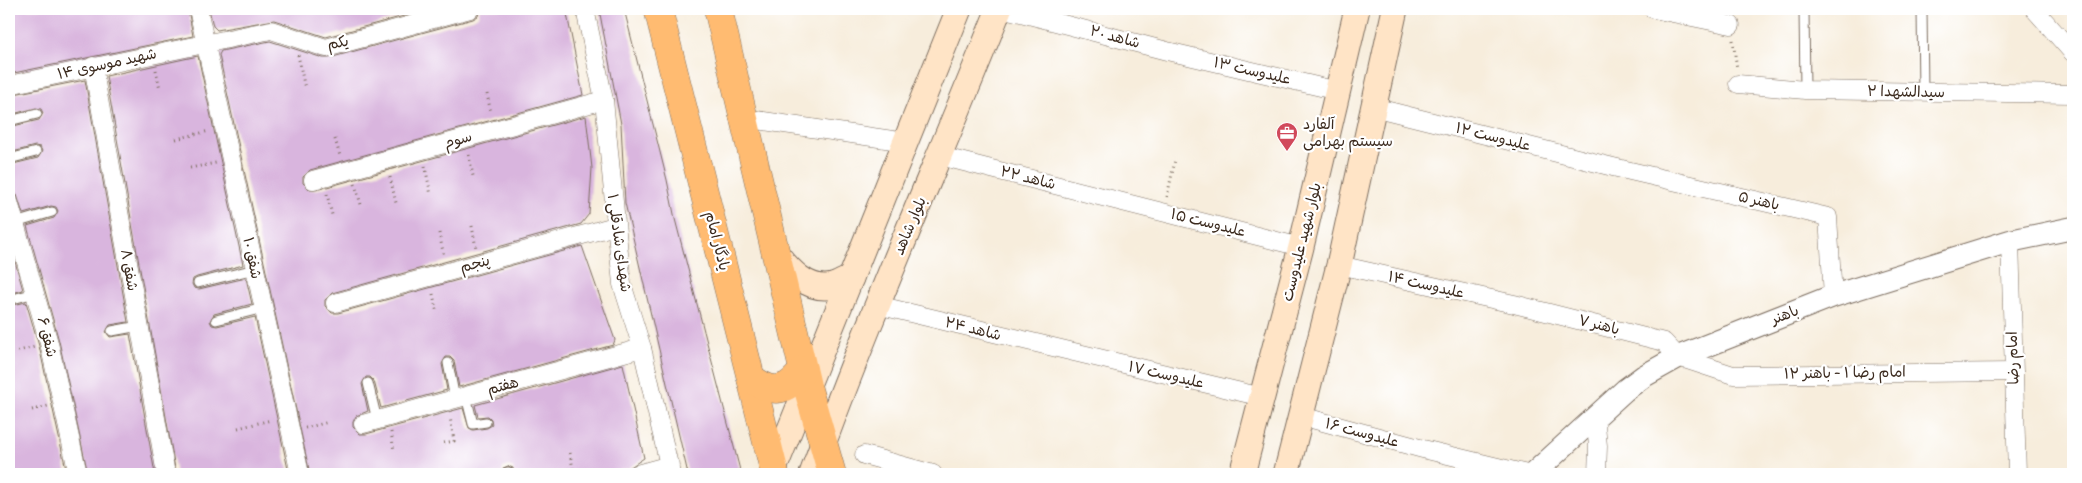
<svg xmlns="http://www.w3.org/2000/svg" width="2082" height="483" viewBox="0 0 2082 483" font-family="Pangolin,'Playpen Sans Arabic',sans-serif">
<rect width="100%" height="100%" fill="#fff"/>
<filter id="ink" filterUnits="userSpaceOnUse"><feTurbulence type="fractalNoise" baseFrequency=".02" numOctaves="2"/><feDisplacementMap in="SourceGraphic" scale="10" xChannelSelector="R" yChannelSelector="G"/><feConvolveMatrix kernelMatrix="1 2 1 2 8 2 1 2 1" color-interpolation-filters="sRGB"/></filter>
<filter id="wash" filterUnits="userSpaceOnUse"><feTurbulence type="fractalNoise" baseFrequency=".0096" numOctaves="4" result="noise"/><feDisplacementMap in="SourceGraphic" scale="20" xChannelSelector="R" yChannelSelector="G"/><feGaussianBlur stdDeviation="1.12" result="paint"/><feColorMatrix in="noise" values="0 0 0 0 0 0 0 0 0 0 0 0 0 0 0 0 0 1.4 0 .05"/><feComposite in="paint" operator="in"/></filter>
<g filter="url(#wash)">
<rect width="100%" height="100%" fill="#f7eddc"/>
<g id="blocks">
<g fill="#d9b5de">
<polygon points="9,9 188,9 193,36 9,74"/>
<polygon points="209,9 430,9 326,37 274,20 217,30 213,26"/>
<polygon points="480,9 566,9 583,95 310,170 303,177 303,183 310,190 316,190 586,116 592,168 589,214 581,224 332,293 325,300 325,306 332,313 338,313 582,246 615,340 613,345 459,387 454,361 450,357 446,357 442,364 447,390 381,408 374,381 370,377 366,377 362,384 368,411 356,416 353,422 353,427 360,434 366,434 463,408 469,428 473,430 487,428 492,425 491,419 488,416 478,417 475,405 623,364 644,458 629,468 605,474 514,474 513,468 508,466 503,468 502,474 310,474 219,55 221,51 270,41 323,58 329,58 473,19 478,16"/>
<polygon points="599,9 624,9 667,180 675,219 741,474 688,474 625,203 621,124"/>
<polygon points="198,56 243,265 197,277 193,279 192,284 194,288 199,289 246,278 252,304 214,314 210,321 212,325 217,326 255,317 289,474 176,474 106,76"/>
<polygon points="85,80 128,322 110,325 106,332 110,337 130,334 155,474 88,474 59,341 27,226 54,218 58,211 56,207 51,206 23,214 17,195 9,192 9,186 15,185 9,165 38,158 42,151 40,147 35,146 9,153 9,127 39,120 43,113 41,109 36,108 9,115 9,95"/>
<polygon points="9,240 23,290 9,294"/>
<polygon points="26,302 39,346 67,474 9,474 9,306"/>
</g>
</g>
</g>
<g filter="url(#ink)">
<use href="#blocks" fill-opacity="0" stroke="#7d6e60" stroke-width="1"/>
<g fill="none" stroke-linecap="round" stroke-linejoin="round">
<g stroke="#7d6e60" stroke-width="11">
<g id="service">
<polyline points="1804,9 1805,90"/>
<polyline points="1922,9 1923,93"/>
<polyline points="9,121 37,114"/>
<polyline points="9,159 36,152"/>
<polyline points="15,223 52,212"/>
<polyline points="198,283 255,269"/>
<polyline points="9,300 35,293"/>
<polyline points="216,320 263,308"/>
<polyline points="112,331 139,326"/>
<polyline points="448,363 455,399"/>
<polyline points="368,383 377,420"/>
<polyline points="466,396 473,424 486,422"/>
<polyline points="508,472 508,474"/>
</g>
</g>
<g stroke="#7d6e60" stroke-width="19">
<g id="minor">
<polyline points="198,9 300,474"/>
<polyline points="585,9 604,100 622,284 642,348 671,474"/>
<polyline points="1005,9 1167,51 1338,91"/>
<polyline points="1653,9 1731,25"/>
<polyline points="2034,9 2073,53"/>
<polyline points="93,66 166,474"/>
<polyline points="1738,84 1805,90 2073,94"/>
<polyline points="9,85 271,30 326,48 470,9"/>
<polyline points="1373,107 1613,167 1828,217 1833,296"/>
<polyline points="743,118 906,142"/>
<polyline points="940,156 1301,247"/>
<polyline points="313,180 604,100"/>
<polyline points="9,202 49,343 78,474"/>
<polyline points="2010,241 2017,474"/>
<polyline points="1339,265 1514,304 1664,342 1678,357 1733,375 2014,372"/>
<polyline points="335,303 615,226"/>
<polyline points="877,305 1262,397"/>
<polyline points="1301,416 1423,449 1527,474"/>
<polyline points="1595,416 1598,446 1597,474"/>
<polyline points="363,424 642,348"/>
<polyline points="864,455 933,474"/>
<polyline points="637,474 670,465"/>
</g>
</g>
<g stroke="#7d6e60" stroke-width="24">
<polyline id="tertiary" points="1533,474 1625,390 1644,376 1678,357 1833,296 2010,241 2073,228"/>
</g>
<g stroke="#7d6e60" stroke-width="27">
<g id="secondary">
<path d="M775,252C789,270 808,292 833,286C839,284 845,280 851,278"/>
<polyline points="772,474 959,9"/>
<path d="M812,474C869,317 937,164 999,9"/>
<polyline points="1242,474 1301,247 1357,9"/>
<polyline points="1286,474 1339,265 1395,9"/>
</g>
</g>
<g stroke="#7d6e60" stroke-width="29">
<g id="primary">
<polyline points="658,9 775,474"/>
<polyline points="718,9 807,386 832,474"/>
<path d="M751,378C773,395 787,392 803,370"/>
</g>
</g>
<g stroke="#7d6e60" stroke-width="3" stroke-dasharray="1 4" stroke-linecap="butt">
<polyline points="1733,40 1737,69"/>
<polyline points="298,55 305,89"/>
<polyline points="156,70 160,89"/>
<polyline points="487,94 491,113"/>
<polyline points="176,139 209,131"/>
<polyline points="335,139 340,156"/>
<polyline points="469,155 473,176"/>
<polyline points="425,166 431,195"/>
<polyline points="190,168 216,163"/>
<polyline points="390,177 396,203"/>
<polyline points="355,184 362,208"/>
<polyline points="327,194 332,215"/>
<polyline points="1167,197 1175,160"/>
<polyline points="472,226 476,248"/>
<polyline points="439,233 444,256"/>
<polyline points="433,294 437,313"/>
<polyline points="18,351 35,347"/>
<polyline points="32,410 48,406"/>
<polyline points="238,428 271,420"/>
<polyline points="305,428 329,422"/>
<polyline points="391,432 394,451"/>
<polyline points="444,443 454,441 450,417"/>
<polyline points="570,453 574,474"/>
</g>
<use href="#service" stroke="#fff" stroke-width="9"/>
<use href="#minor" stroke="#fff" stroke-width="18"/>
<use href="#tertiary" stroke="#fff" stroke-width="22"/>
<use href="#secondary" stroke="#ffe4c6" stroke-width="25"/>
<use href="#primary" stroke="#ffbb71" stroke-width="28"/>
</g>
</g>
<defs>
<g id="office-pin" transform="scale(1.125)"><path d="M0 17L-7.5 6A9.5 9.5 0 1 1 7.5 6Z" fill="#d1495b" stroke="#fff"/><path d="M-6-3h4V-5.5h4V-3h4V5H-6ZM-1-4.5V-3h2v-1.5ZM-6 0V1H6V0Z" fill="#fff"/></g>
</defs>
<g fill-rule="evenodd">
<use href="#office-pin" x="1287" y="133"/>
</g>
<g text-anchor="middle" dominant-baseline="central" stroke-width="4.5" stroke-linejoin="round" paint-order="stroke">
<g font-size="15" fill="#3b2a1e" stroke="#fff">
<text transform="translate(1115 37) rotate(15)">شاهد ۲۰</text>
<text transform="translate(338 43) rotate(-10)">یکم</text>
<text transform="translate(107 64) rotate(-12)">شهید موسوی ۱۴</text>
<text transform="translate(1252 71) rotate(13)">علیدوست ۱۳</text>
<text transform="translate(1906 92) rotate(1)">سیدالشهدا ۲</text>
<text transform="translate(1493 137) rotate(14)">علیدوست ۱۲</text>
<text transform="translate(458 140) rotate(-16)">سوم</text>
<text transform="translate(1028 178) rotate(14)">شاهد ۲۲</text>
<text transform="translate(1759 201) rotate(13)">باهنر ۵</text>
<text transform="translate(1208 223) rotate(14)">علیدوست ۱۵</text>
<text transform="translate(910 226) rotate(-67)">بلوار شاهد</text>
<text transform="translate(717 241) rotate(76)">یادگار امام</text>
<text transform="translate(1302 242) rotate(-76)">بلوار شهید علیدوست</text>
<text transform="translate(619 243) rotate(82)">شهدای شادقلی ۱</text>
<text transform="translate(252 258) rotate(78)">شفق ۱۰</text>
<text transform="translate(475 264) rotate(-15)">پنجم</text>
<text transform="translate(129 270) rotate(80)">شفق ۸</text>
<text transform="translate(1426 285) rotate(13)">علیدوست ۱۴</text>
<text transform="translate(1785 315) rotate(-21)">باهنر</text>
<text transform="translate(1599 325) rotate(14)">باهنر ۷</text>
<text transform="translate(973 329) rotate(14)">شاهد ۲۴</text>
<text transform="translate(47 337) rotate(76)">شفق ۶</text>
<text transform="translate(2013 358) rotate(-92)">امام رضا</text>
<text transform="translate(1845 373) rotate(-1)">امام رضا ۱ - باهنر ۱۲</text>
<text transform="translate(1166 375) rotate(13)">علیدوست ۱۷</text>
<text transform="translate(503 386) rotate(-15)">هفتم</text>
<text transform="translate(1362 433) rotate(15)">علیدوست ۱۶</text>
</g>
<g font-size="15" fill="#3b2a1e" stroke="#fff" text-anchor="start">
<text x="1303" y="124">آلفارد<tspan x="1303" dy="17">سیستم بهرامی</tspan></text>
</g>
</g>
<rect width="2082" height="483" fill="none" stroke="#fff" stroke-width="30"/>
</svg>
